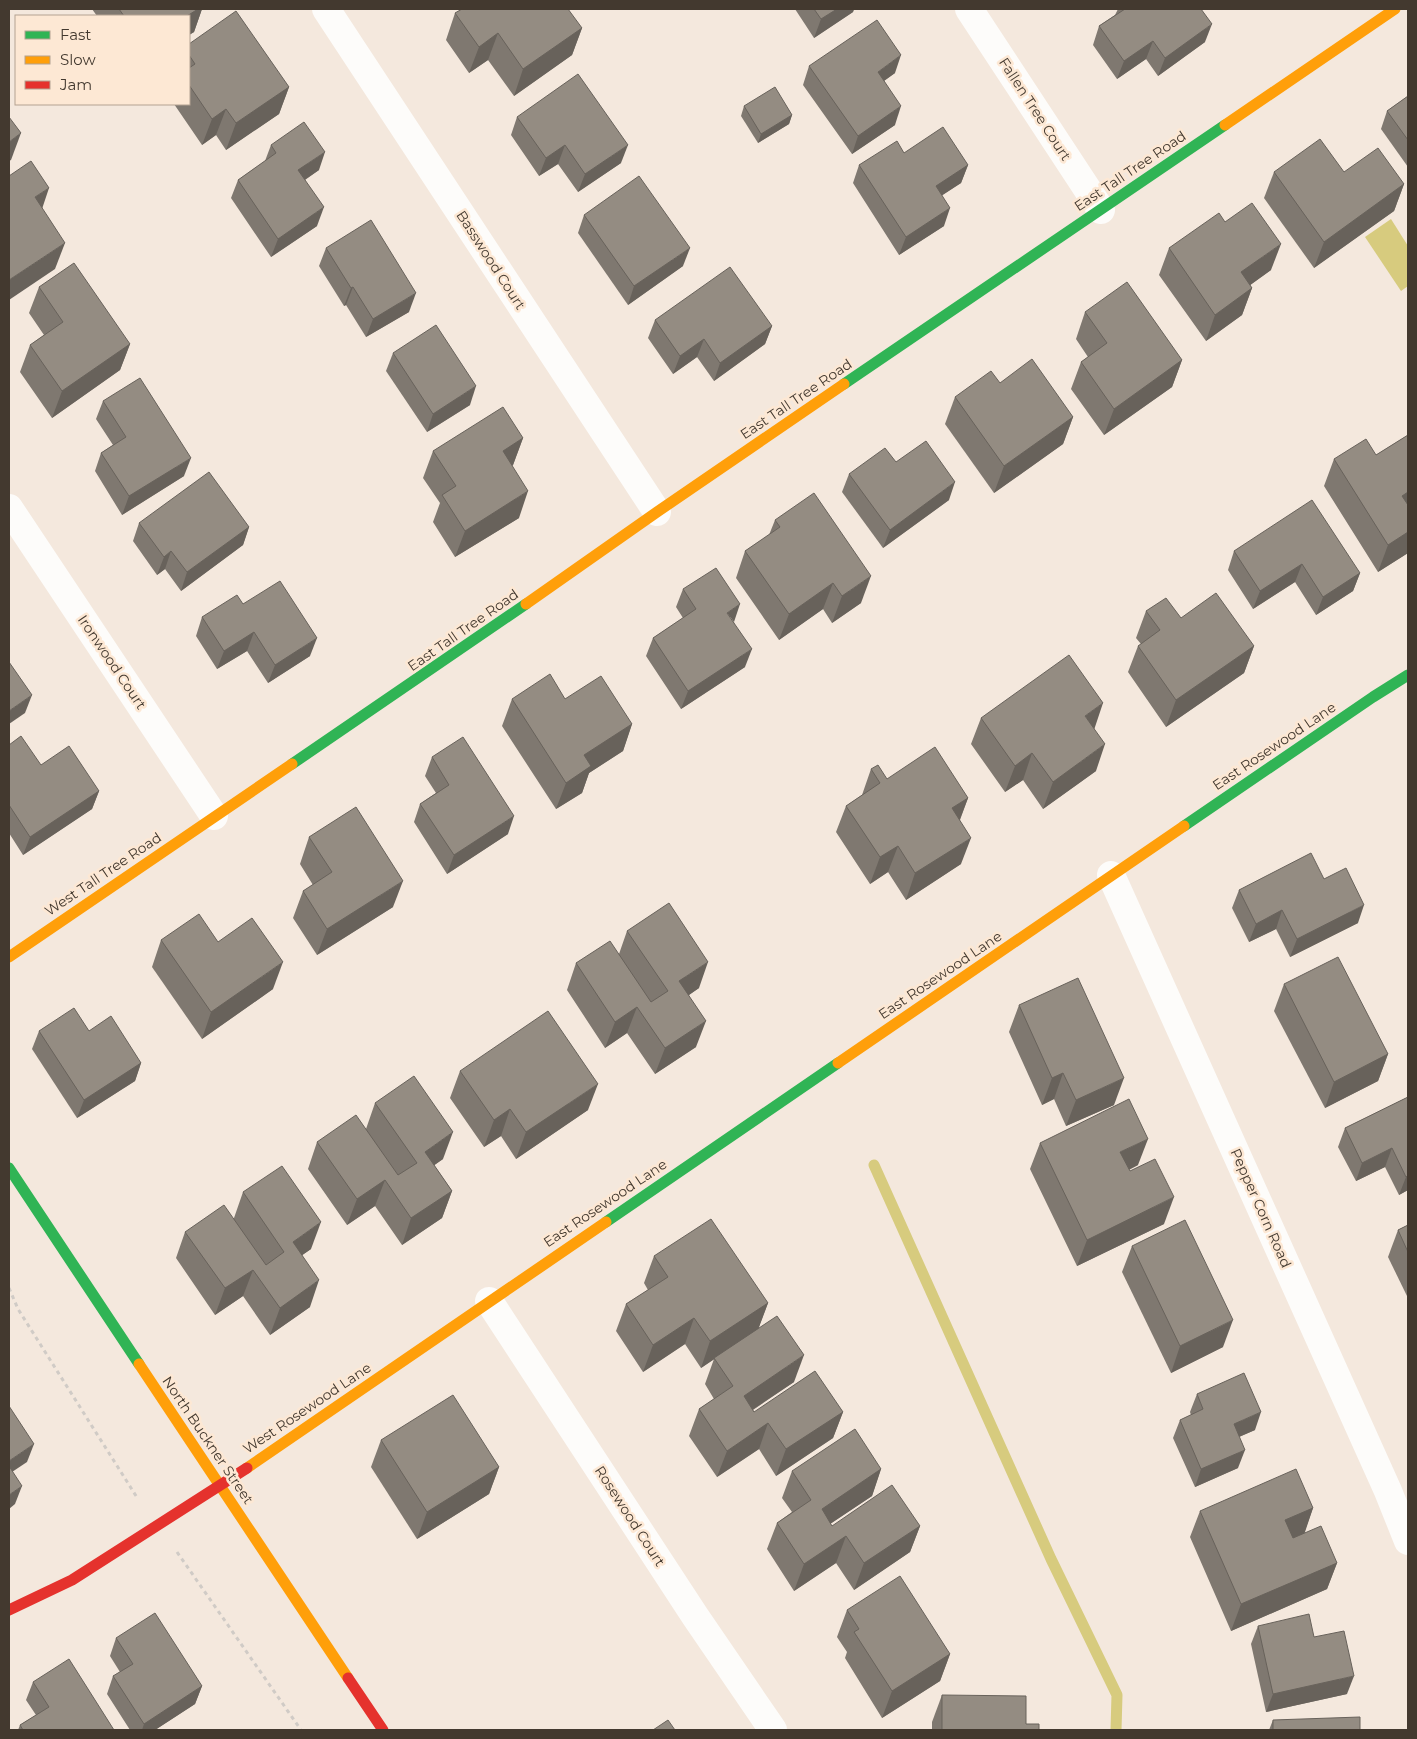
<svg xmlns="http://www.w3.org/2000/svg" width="1417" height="1739" viewBox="0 0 1417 1739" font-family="Montserrat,sans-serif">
<rect width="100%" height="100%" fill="#f4e8dd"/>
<polygon fill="#d7cb7e" points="1391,219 1408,246 1408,286 1401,291 1365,237"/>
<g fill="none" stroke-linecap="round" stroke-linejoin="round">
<polyline stroke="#d7cb7e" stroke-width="11" points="874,1165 1051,1559 1117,1695 1116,1730"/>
<g stroke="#d0cbc6" stroke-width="3" stroke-dasharray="4 4" stroke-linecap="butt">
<polyline points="9,1288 18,1309 138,1499"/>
<polyline points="177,1552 301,1730"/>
</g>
<g stroke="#fdfcfa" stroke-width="28">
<polyline points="326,9 657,512"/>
<polyline points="969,9 1101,210"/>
<polyline points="9,508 214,816"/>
<polyline points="1111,875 1388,1491 1408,1541"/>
<polyline points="489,1301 695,1616 773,1730"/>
</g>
<g stroke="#30b455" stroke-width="11">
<polyline points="844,384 1225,125"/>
<polyline points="292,764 526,604"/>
<polyline points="1184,826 1373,697 1408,675"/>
<polyline points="9,1168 139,1364"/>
<polyline points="606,1222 838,1063"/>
</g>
<g stroke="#ff9f0a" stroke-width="11">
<polyline points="1225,125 1395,9"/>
<polyline points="526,604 657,512 844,384"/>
<polyline points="9,957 292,764"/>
<polyline points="838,1063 1184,826"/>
<polyline points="139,1364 348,1678"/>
<polyline points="247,1468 606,1222"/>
</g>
<g stroke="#e5322d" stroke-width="11">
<polyline points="9,1610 72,1580 247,1468"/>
<polyline points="348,1678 383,1730"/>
</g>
</g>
<g fill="#7f7870">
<polygon points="92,9 202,9 194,32 189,35 189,16 97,16"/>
<polygon points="795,9 854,9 853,12 814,38"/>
<polygon points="1118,9 1201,9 1205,42 1158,76 1146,59 1117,79 1093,45 1099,26 1115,15"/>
<polygon points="455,13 582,28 572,55 514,96 488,60 469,73 446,40"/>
<polygon points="189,44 289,87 279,114 226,150 216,135 202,145 174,104 189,104"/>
<polygon points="809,66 895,73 884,81 895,125 852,154 803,85"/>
<polygon points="1408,96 1408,167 1381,129 1387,111"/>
<polygon points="744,106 792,115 789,124 758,143 741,116"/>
<polygon points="517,117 621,163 578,192 558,164 539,176 511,135"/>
<polygon points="271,145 319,170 305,180 317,226 271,257 231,198 238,180 265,161"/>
<polygon points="904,153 968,165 961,183 942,195 944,226 899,255 853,183 859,165"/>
<polygon points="1274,172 1344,172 1404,184 1394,211 1314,268 1264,198"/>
<polygon points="584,215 683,266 628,305 578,233"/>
<polygon points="1225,222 1271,270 1250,285 1252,288 1242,315 1206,341 1159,275 1169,248"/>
<polygon points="326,248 409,312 366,337 346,305 344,306 319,266"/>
<polygon points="39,287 130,344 120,370 52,418 20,372 30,345 44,335 29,313"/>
<polygon points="1085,312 1182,360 1172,387 1104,435 1071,389 1081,362 1088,357 1076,339"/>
<polygon points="655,320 772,326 765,344 714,381 697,357 673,374 648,338"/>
<polygon points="393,353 470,405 427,432 386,371"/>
<polygon points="1000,383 1073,417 1063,444 994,493 945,424 955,397"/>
<polygon points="103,401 184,476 122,515 95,471 101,453 113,445 96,419"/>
<polygon points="1408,435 1408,553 1378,572 1324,486 1334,459 1376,455"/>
<polygon points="523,438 513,465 512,466 519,518 455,557 433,522 440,503 423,478 433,451"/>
<polygon points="896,462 949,500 883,548 842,492 849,474"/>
<polygon points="775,520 861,603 832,623 823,609 779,640 736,578 745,551 769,535"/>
<polygon points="139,523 249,527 243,545 181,591 165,569 157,575 133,541"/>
<polygon points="1234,551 1360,573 1353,591 1316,615 1295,582 1253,609 1228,570"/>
<polygon points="683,589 734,622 745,667 681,709 646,656 653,638 683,618 676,607"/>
<polygon points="243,604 310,656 268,683 247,651 217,669 196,636 202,617"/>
<polygon points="1146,611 1181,618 1254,646 1244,673 1166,727 1128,672 1138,646 1141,644 1136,638"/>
<polygon points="512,699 565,699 632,724 623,751 589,773 582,793 556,809 502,726"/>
<polygon points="981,718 1096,771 1043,809 1023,780 1005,792 971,744"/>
<polygon points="9,745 41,765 99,791 92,809 23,855 9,833"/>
<polygon points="432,757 508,834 447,874 414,822 420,804 436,793 425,776"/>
<polygon points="871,769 887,779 968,798 960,820 961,864 906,900 888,872 870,884 836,832 846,806 862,795"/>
<polygon points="309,837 393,907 317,955 293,918 303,891 313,885 300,864"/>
<polygon points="1324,879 1358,923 1290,957 1276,929 1249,942 1232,908 1239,890"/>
<polygon points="627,931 699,988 689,995 696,1047 655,1074 627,1033 605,1048 567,990 576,963 619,954"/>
<polygon points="161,940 218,942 273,989 202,1039 152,967"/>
<polygon points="1284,984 1388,1054 1378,1081 1325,1108 1274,1011"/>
<polygon points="1019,1005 1114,1105 1066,1126 1054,1099 1042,1105 1009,1032"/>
<polygon points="39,1031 89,1031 141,1063 135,1081 77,1118 32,1049"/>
<polygon points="460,1071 588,1110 516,1159 501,1136 484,1147 450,1098"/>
<polygon points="1408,1097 1408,1190 1399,1195 1385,1167 1356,1181 1338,1147 1345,1128"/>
<polygon points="375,1103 443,1159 434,1165 452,1191 442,1218 402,1245 375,1206 347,1225 308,1169 317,1142 366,1129"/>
<polygon points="1040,1143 1138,1165 1129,1170 1164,1224 1077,1266 1030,1169"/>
<polygon points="243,1192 311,1249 302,1255 310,1307 270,1335 243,1296 215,1315 176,1258 185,1232 234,1218"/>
<polygon points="1408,1225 1408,1295 1407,1296 1388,1257 1398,1230"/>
<polygon points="1132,1246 1223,1347 1171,1373 1122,1272"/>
<polygon points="654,1256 768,1303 758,1329 794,1382 753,1410 754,1412 843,1412 833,1438 776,1476 759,1449 717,1477 689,1436 699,1409 714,1399 705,1384 714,1359 701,1368 685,1344 643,1372 616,1331 626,1304 648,1290 644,1283"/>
<polygon points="1197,1394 1255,1430 1239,1437 1238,1468 1195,1487 1173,1438 1180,1420 1191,1415 1190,1412"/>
<polygon points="381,1440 499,1467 489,1494 417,1539 371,1467"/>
<polygon points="881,1469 872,1496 830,1524 832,1526 920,1526 910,1552 854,1590 836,1563 794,1591 767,1549 777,1523 792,1512 782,1498 792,1471"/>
<polygon points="1313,1508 1304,1533 1337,1563 1327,1589 1231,1631 1190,1537 1200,1511"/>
<polygon points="847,1610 950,1654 940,1681 882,1718 845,1658 847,1652 837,1637"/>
<polygon points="1258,1626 1314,1637 1347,1694 1266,1712 1251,1644"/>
<polygon points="116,1638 202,1686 195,1704 155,1730 130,1730 107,1694 113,1676 120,1672 110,1656"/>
<polygon points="33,1682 114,1730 18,1730 20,1725 36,1715 26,1700"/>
<polygon points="942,1695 1026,1724 1039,1730 932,1730 932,1722"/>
<polygon points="1273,1720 1360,1730 1269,1730"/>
</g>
<g fill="#68625b">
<polygon points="198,9 202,9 194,32 189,35 189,16 187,16"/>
<polygon points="837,9 854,9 853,12 814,38 821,19"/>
<polygon points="1212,24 1205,42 1158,76 1165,58"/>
<polygon points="582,28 572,55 514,96 523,69"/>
<polygon points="498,33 488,60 469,73 479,47"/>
<polygon points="1153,41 1146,59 1117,79 1124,61"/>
<polygon points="901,55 895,73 871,90 878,72"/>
<polygon points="289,87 279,114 226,150 236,123"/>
<polygon points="901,106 895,125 852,154 858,136"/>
<polygon points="226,109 216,135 202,145 212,119"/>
<polygon points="792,115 789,124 758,143 761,134"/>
<polygon points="21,133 11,160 9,161 9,142"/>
<polygon points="565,145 558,164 539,176 546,158"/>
<polygon points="628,145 621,163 578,192 585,174"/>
<polygon points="325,152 319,170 291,189 298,170"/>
<polygon points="968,165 961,183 929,204 936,186"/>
<polygon points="1404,184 1394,211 1314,268 1324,242"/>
<polygon points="49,188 40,215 35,197"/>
<polygon points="324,207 317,226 271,257 278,239"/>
<polygon points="950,208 944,226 899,255 906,237"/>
<polygon points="65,243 55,269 9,300 9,280"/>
<polygon points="1281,244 1271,270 1231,299 1241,272"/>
<polygon points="690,248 683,266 628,305 634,286"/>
<polygon points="353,287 346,305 344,306 351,288"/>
<polygon points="1252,288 1242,315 1206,341 1215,315"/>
<polygon points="416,293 409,312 366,337 373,319"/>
<polygon points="772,326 765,344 714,381 720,363"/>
<polygon points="704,339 697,357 673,374 680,356"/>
<polygon points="130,344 120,370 52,418 62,391"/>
<polygon points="1182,360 1172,387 1104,435 1114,409"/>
<polygon points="476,386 470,405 427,432 433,414"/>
<polygon points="1073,417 1063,444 994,493 1004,466"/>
<polygon points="523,438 513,465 494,478 503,451"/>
<polygon points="191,458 184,476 122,515 129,496"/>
<polygon points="955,482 949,500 883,548 890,530"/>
<polygon points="528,491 519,518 455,557 465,531"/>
<polygon points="1408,492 1408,513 1402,496"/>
<polygon points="249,527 243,545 181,591 187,572"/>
<polygon points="1408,532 1408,553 1378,572 1388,545"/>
<polygon points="171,551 165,569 157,575 164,557"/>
<polygon points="1302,564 1295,582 1253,609 1260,591"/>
<polygon points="1360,573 1353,591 1316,615 1323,597"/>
<polygon points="871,576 861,603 832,623 842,596"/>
<polygon points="833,583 823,609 779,640 789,614"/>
<polygon points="740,604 734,622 727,613"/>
<polygon points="254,632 247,651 217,669 224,651"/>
<polygon points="317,638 310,656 268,683 275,665"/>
<polygon points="1254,646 1244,673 1166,727 1176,700"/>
<polygon points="752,649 745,667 681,709 688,691"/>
<polygon points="32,695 25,713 9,724 9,711"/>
<polygon points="1103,703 1094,730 1085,716"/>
<polygon points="632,724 623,751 589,773 582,793 556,809 566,783 584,755"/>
<polygon points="1105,744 1096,771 1043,809 1053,782"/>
<polygon points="1032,753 1023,780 1005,792 1015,766"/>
<polygon points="99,791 92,809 23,855 30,837"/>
<polygon points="968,798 958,824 952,808"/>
<polygon points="514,816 508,834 447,874 454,855"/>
<polygon points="971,838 961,864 906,900 915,873"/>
<polygon points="898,846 888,872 870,884 880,857"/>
<polygon points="403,881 393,907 317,955 327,929"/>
<polygon points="1364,905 1358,923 1290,957 1297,939"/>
<polygon points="1282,910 1276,929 1249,942 1256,924"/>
<polygon points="283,962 273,989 202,1039 211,1012"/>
<polygon points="708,962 699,988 670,1008 679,981"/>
<polygon points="637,1007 627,1033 605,1048 615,1022"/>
<polygon points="706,1021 696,1047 655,1074 665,1048"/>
<polygon points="1388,1054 1378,1081 1325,1108 1334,1082"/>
<polygon points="141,1063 135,1081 77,1118 84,1100"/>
<polygon points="1063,1073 1054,1099 1042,1105 1052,1078"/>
<polygon points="1124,1078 1114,1105 1066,1126 1076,1100"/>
<polygon points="598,1084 588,1110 516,1159 526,1132"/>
<polygon points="510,1109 501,1136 484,1147 494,1120"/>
<polygon points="453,1132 443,1159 415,1179 425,1152"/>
<polygon points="1148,1139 1138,1165 1111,1178 1120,1152"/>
<polygon points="1392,1148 1385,1167 1356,1181 1362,1163"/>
<polygon points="1408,1175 1408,1190 1399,1195 1406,1177"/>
<polygon points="385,1180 375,1206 347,1225 357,1199"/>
<polygon points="452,1191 442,1218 402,1245 411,1218"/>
<polygon points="1174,1197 1164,1224 1077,1266 1087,1240"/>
<polygon points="321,1222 311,1249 284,1268 293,1242"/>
<polygon points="253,1270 243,1296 215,1315 225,1288"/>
<polygon points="319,1280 310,1307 270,1335 280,1308"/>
<polygon points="768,1303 758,1330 701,1368 710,1341"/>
<polygon points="694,1318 685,1344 643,1372 653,1345"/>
<polygon points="1233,1320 1223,1347 1171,1373 1180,1346"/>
<polygon points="804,1355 794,1382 734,1422 744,1396"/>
<polygon points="843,1412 833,1438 776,1476 786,1449"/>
<polygon points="1261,1412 1255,1430 1227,1442 1234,1424"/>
<polygon points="768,1423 759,1449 717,1477 727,1451"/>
<polygon points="34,1444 27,1462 9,1474 9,1461"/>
<polygon points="1245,1450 1238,1468 1195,1487 1201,1469"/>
<polygon points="499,1467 489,1494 417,1539 427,1512"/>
<polygon points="881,1469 872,1496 812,1536 822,1509"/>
<polygon points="22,1486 15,1504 9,1509 9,1495"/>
<polygon points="1313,1508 1304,1535 1275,1547 1285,1520"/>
<polygon points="920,1526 910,1552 854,1590 864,1563"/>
<polygon points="846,1536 836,1563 794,1591 804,1564"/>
<polygon points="1337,1563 1327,1589 1231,1631 1241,1604"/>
<polygon points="950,1654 940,1681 882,1718 892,1691"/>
<polygon points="1354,1676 1347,1694 1266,1712 1273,1694"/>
<polygon points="202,1686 195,1704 155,1730 142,1730 144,1724"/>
</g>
<g fill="#948c82" stroke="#68625b">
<polygon points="119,9 198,9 187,16 124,16"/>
<polygon points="462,9 568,9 582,28 523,69 498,33 479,47 455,13"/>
<polygon points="814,9 837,9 821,19"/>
<polygon points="1125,9 1201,9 1212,24 1165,58 1153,41 1124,61 1099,26"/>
<polygon points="236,11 289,87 236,123 226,109 212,119 189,85 189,68 195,64 189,55 189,44"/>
<polygon points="877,20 901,55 878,72 901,106 858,136 809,66"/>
<polygon points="578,74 628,145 585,174 565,145 546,158 517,117"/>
<polygon points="775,87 792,115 761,134 744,106"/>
<polygon points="1408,96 1408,140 1387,111"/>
<polygon points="9,117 21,133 9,142"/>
<polygon points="304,122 325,152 298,170 324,207 278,239 238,180 276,153 271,145"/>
<polygon points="943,127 968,165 936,186 950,208 906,237 859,165 897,141 904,153"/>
<polygon points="1320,139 1344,172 1378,148 1404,184 1324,242 1274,172"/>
<polygon points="31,161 49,188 35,197 65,243 9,280 9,176"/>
<polygon points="639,176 690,248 634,286 584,215"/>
<polygon points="1252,203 1281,244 1241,272 1252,288 1215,315 1169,248 1219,213 1225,222"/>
<polygon points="371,220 416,293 373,319 353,287 351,288 326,248"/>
<polygon points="74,263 130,344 62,391 30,345 63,322 39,287"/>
<polygon points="730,267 772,326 720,363 704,339 680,356 655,320"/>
<polygon points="1127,282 1182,360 1114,409 1081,362 1107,343 1085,312"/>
<polygon points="436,325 476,386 433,414 393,353"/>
<polygon points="1032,359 1073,417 1004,466 955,397 991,371 1000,383"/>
<polygon points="140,378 191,458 129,496 101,453 126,437 103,401"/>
<polygon points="503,407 523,438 503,451 528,491 465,531 442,495 456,486 433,451"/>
<polygon points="1408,435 1408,492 1402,496 1408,505 1408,532 1388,545 1334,459 1366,439 1376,455"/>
<polygon points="926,441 955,482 890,530 849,474 885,448 896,462"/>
<polygon points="209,472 249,527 187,572 171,551 164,557 139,523"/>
<polygon points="814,493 871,576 842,596 833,583 789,614 745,551 780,527 775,520"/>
<polygon points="1312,500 1360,573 1323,597 1302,564 1260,591 1234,551"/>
<polygon points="716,568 740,604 727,613 752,649 688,691 653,638 696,609 683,589"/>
<polygon points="280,581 317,638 275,665 254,632 224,651 202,617 237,595 243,604"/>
<polygon points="1216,593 1254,646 1176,700 1138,646 1160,630 1146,611 1166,598 1181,618"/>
<polygon points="1069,655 1103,703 1085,716 1105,744 1053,782 1032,753 1015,766 981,718"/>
<polygon points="9,662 32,695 9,711"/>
<polygon points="550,674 565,699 601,676 632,724 584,755 591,766 566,783 512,699"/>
<polygon points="21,736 41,765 69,746 99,791 30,837 9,805 9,745"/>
<polygon points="463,737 514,816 454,855 420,804 449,785 432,757"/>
<polygon points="935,747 968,798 952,808 971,838 915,873 898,846 880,857 846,806 880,783 871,769 878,765 887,779"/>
<polygon points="356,807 403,881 327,929 303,891 332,872 309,837"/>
<polygon points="1311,853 1324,879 1346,868 1364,905 1297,939 1282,910 1256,924 1239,890"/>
<polygon points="669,903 708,962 679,981 706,1021 665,1048 637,1007 615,1022 576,963 610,941 651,1002 668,991 627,931"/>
<polygon points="199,914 218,942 252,918 283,962 211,1012 161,940"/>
<polygon points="1338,957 1388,1054 1334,1082 1284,984"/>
<polygon points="1078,978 1124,1078 1076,1100 1063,1073 1052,1078 1019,1005"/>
<polygon points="74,1008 89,1031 111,1016 141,1063 84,1100 39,1031"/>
<polygon points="548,1011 598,1084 526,1132 510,1109 494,1120 460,1071"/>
<polygon points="414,1076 453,1132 425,1152 452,1191 411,1218 385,1180 357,1199 317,1142 356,1115 398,1175 417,1163 375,1103"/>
<polygon points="1408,1097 1408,1175 1406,1177 1392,1148 1362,1163 1345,1128"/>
<polygon points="1129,1099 1148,1139 1120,1152 1130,1171 1155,1159 1174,1197 1087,1240 1040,1143"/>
<polygon points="282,1166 321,1222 293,1242 319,1280 280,1308 253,1270 225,1288 185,1232 224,1205 266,1265 284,1252 243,1192"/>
<polygon points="711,1219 768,1303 710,1341 694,1318 653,1345 626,1304 668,1277 654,1256"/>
<polygon points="1185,1220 1233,1320 1180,1346 1132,1246"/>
<polygon points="1408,1225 1408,1252 1398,1230"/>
<polygon points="777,1316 804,1355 744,1396 754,1412 815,1371 843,1412 786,1449 768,1423 727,1451 699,1409 733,1386 714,1358"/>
<polygon points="1244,1373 1261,1412 1234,1424 1245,1450 1201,1469 1180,1420 1203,1409 1197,1394"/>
<polygon points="453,1395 499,1467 427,1512 381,1440"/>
<polygon points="9,1406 34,1444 9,1461"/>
<polygon points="855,1429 881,1469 822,1509 832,1526 892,1485 920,1526 864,1563 846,1536 804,1564 777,1523 811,1500 792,1471"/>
<polygon points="9,1466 22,1486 9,1495"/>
<polygon points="1296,1469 1313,1508 1285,1520 1293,1538 1321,1526 1337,1563 1241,1604 1200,1511"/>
<polygon points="900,1576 950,1654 892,1691 854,1632 859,1629 847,1610"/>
<polygon points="155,1613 202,1686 144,1724 113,1676 133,1664 116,1638"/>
<polygon points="1309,1614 1314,1637 1344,1631 1354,1676 1273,1694 1258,1626"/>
<polygon points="69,1659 114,1730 23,1730 20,1725 49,1707 33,1682"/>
<polygon points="942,1695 1026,1696 1026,1724 1039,1724 1039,1730 942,1730"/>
<polygon points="1360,1717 1360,1730 1273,1730 1273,1720"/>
<polygon points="668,1720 675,1730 653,1730"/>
</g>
<g text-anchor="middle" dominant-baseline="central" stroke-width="5" stroke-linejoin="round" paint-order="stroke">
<g font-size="14" fill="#43392f" stroke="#fde8d4">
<text transform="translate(1035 109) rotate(57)">Fallen Tree Court</text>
<text transform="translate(1130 171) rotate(-34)">East Tall Tree Road</text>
<text transform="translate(491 260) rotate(57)">Basswood Court</text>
<text transform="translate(796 399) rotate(-34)">East Tall Tree Road</text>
<text transform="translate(463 630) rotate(-35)">East Tall Tree Road</text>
<text transform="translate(112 662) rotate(56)">Ironwood Court</text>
<text transform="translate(1274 746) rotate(-34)">East Rosewood Lane</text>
<text transform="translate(103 874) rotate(-34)">West Tall Tree Road</text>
<text transform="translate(940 975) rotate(-34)">East Rosewood Lane</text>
<text transform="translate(605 1203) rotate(-34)">East Rosewood Lane</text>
<text transform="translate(1261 1208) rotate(66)">Pepper Corn Road</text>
<text transform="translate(307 1408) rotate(-34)">West Rosewood Lane</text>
<text transform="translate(208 1440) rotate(56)">North Buckner Street</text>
<text transform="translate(630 1516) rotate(57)">Rosewood Court</text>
</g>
</g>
<rect width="1417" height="1739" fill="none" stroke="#43392f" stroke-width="20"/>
<rect x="15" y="15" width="175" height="90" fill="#fde8d4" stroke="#b3a292"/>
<rect x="25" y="31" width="25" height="8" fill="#30b455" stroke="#b3a292"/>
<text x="60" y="40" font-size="15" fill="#43392f">Fast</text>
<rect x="25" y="56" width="25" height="8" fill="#ff9f0a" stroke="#b3a292"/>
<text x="60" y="65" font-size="15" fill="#43392f">Slow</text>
<rect x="25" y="81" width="25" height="8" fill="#e5322d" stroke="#b3a292"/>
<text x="60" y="90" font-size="15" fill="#43392f">Jam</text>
</svg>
